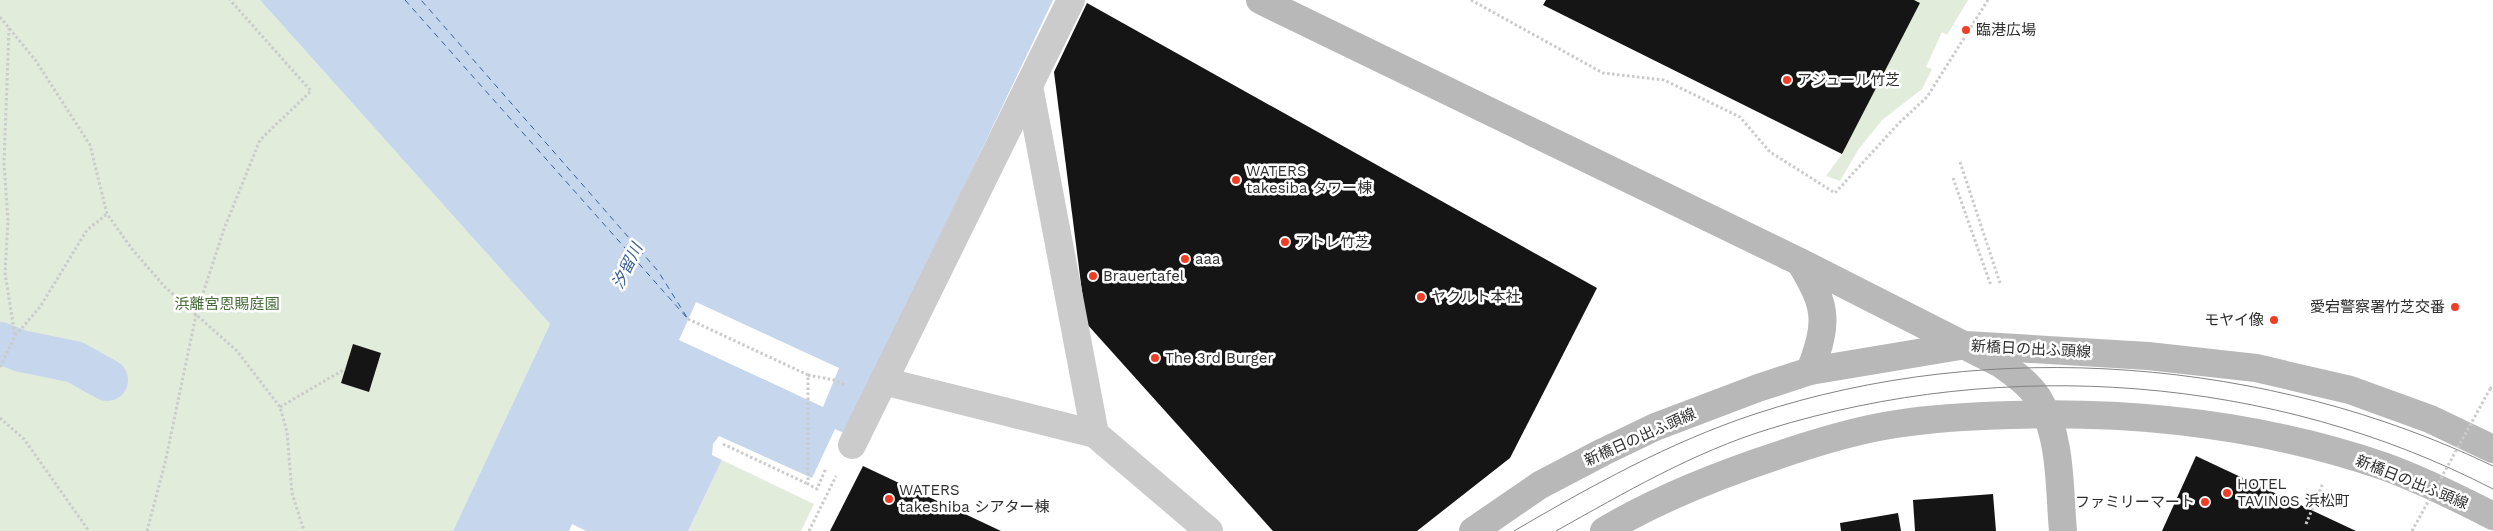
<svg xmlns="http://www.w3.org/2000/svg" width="2493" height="531" viewBox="0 0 2493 531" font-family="'Work Sans','Noto Sans JP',sans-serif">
<rect width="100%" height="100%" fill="#fff"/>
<g fill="#e1ecdb">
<polygon points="0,0 260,0 550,324 453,531 0,531"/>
<polygon points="1914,0 1968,0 1947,35 1942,32 1926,67 1932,69 1922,89 1882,120 1858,150 1840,181 1826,176 1842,154 1920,3"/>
<polygon points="722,460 814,504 801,531 688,531"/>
</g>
<polygon fill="#c6d6ed" points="260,0 1053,0 846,434 835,429 812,478 719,436 713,444 712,455 722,460 688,531 586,531 572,524 569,531 453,531 550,324"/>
<polygon fill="#fff" points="696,302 839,368 823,407 679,340"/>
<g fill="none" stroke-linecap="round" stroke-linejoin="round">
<polyline stroke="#c6d6ed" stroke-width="42" points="0,343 21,351 75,362 107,380"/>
<polyline stroke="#375f95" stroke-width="1" stroke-dasharray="6 5" stroke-linecap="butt" points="405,0 688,319 658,271 421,0"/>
</g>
<g fill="#151515">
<polygon points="1546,0 1914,0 1920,3 1842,154 1543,5"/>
<polygon points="1087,3 1597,288 1510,458 1417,531 1273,531 1086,323 1054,72"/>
<polygon points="353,344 381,353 369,392 341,383"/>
<polygon points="2196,456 2356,531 2162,531"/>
<polygon points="863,466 1001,531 830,531"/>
<polygon points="1993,494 1996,531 1915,531 1913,500"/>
<polygon points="1898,513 1901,531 1841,531 1840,523"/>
</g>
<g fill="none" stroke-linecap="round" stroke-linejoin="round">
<g stroke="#cbcbcb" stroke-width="3" stroke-dasharray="2.5 2.5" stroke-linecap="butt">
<polyline points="1471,0 1603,73 1664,80 1740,117 1770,152 1835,193 1899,123 1927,97 1988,0"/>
<polyline points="0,17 36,61 90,145 107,214 132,249 165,287 237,351 280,407 287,432 292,493 304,531"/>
<polyline points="9,28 4,164 8,221 5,273 15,336"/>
<polyline points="1960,162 2000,283"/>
<polyline points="1953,178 1991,286"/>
<polyline points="688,319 808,375 808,484 817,489 826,468"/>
<polyline points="0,367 15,336 40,307 87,230 107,214"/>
<polyline points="808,375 834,380 844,385"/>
<polyline points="2490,389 2493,385"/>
<polyline points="280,407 345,369"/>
<polyline points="0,418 24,439 89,531"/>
<polyline points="723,444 808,484"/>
<polyline points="2306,524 2323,483"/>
<polyline points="147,531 165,463 196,315 224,229 260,140 311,91 230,0"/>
<polyline points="809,531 836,476"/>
</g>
<g stroke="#cbcbcb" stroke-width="28">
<polyline points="1029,86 1095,434 1209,531"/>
<polyline points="883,381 1095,434"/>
<polyline points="852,445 1071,0"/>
</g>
<g stroke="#b8b8b8" stroke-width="28">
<path d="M1260,0L1800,262L2001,364C2015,374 2029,384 2038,398C2062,436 2059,488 2063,531"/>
<path d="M1800,262C1827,307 1829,321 1810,371"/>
<polyline points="1473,531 1540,485 1603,452 1655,427 1758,388 1810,371 1966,345 2148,356 2256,368 2350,390 2430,419 2493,449"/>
<path d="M1604,531C1659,498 1718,475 1779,455C1817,442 1856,430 1896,424C1934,418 1973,416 2012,415C2138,411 2262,425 2383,466C2420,479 2458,498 2493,516"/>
</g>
<g stroke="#838383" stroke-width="1">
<path d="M1514,531C1591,486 1670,442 1755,414C1992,336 2269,358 2493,466"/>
<path d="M1556,531C1624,493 1694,452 1769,429C2005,356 2273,375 2493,489"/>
</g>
<polyline stroke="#cbcbcb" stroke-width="3" stroke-dasharray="2.5 2.5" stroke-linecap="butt" points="2412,531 2490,389"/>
</g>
<g fill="#f03d26" stroke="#fff" stroke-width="2">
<circle cx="1966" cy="30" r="5"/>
<circle cx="1787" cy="80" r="5"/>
<circle cx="1236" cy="180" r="5"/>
<circle cx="1285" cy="242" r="5"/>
<circle cx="1185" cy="259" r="5"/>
<circle cx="1093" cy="276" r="5"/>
<circle cx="1421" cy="297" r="5"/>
<circle cx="2455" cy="307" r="5"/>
<circle cx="2274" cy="320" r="5"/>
<circle cx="1155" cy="358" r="5"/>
<circle cx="2227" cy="493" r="5"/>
<circle cx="889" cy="499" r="5"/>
<circle cx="2205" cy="502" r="5"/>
</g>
<g text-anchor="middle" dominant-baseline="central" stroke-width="5" stroke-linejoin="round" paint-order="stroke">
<g font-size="15" fill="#2e2e2e" stroke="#fff" text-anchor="start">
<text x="1976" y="30">臨港広場</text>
<text x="1797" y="80">アジュール竹芝</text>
<text x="1246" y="171">WATERS<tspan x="1246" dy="17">takesiba タワー棟</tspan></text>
<text x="1295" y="242">アトレ竹芝</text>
<text x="1195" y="259">aaa</text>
<text x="1103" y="276">Brauertafel</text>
<text x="1431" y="297">ヤクルト本社</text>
<text x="2445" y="307" text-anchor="end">愛宕警察署竹芝交番</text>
<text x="2264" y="320" text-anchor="end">モヤイ像</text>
<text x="1165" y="358">The 3rd Burger</text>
<text x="2237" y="484">HOTEL<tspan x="2237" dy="17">TAVINOS 浜松町</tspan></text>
<text x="899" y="490">WATERS<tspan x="899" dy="17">takeshiba シアター棟</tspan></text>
<text x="2195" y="502" text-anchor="end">ファミリーマート</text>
</g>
<g font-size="15" fill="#476c39" stroke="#fff">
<text x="227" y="304">浜離宮恩賜庭園</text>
</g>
<g font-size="15" fill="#2e2e2e" stroke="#fff">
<text transform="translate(2031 349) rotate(3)">新橋日の出ふ頭線</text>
<text transform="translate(1640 437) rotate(-24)">新橋日の出ふ頭線</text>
<text transform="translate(2412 482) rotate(22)">新橋日の出ふ頭線</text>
</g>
<g font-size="16" font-style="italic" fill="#375f95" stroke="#fff">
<text transform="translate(627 266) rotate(-64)">汐留川</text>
</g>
</g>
</svg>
